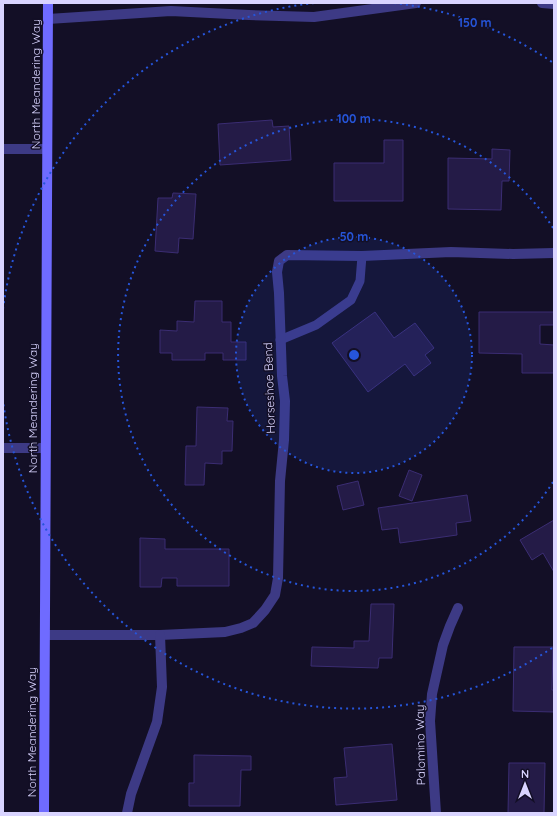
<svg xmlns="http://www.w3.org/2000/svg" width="557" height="816" viewBox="0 0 557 816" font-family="Quicksand,sans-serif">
<rect width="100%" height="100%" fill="#130f26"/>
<g fill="#241b47" stroke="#3b2d73">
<polygon points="272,120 273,127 289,126 291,160 220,165 218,124"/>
<polygon points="384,140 403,140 403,201 334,201 334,163 384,163"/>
<polygon points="492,149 510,150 509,181 502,181 501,210 448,209 448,158 492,159"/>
<polygon points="173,193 196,194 193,239 179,238 178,253 155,251 158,198 172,198"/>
<polygon points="195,301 222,301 222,322 231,322 231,342 246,342 246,360 223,360 223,353 205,353 205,360 172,360 172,353 160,353 160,330 177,331 177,321 194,322"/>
<polygon points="375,312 394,338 415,323 434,348 425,355 431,363 414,376 405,364 368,392 332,343"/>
<polygon points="479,312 554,312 554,325 540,325 540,344 554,345 554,373 522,373 522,354 479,353"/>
<polygon points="197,407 228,408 227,421 233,421 232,451 222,451 222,464 205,463 204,485 185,485 186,446 196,446"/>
<polygon points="409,470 422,475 412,501 399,496"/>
<polygon points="358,481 364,505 343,510 337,486"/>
<polygon points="467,495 471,521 456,523 457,535 400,543 398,528 382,530 378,508"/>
<polygon points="554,520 554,572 543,553 532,560 520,540"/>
<polygon points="140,538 165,539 165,549 229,549 229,586 177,586 177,578 162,578 161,587 140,587"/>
<polygon points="371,604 394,604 392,658 379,658 378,668 311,666 312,647 354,648 354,641 369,641"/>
<polygon points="514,647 553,647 552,690 554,690 554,712 513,711"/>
<polygon points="392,744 397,800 336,805 334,778 347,777 344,748"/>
<polygon points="194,755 251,756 251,770 241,770 240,806 189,806 189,783 194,783"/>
<polygon points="509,763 545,763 544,813 508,813"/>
</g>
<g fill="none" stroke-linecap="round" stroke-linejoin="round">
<polyline stroke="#3d3a85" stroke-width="9" points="280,340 316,325 351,300 360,281 362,256"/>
<g stroke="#3d3a85" stroke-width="10">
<polyline points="542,3 554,4"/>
<polyline points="48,19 171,11 249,15 314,17 416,3"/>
<polyline points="3,149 47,149"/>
<polyline points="3,448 45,448"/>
<polyline points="45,635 160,635 225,632 241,628 253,623 265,610 275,595 278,578 280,481 284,440 285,401 282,376 279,293 277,272 279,261 287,255 362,256 451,252 513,254 554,253"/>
<polyline points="127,813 131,794 157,722 162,687 160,635"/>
<polyline points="436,813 430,721 432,694 443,645 450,626 458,608"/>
</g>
<polyline stroke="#6f6bff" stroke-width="10" points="44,813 48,3"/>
</g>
<circle cx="354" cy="355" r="118" fill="#2655da" fill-opacity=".12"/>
<g fill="none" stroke="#2655da" stroke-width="2" stroke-dasharray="2 4">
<circle cx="354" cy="355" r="118"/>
<path d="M553 482A236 236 0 1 1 553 228"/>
<path d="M552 648A354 354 0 0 1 3 401M3 309A354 354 0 0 1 314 3M394 3A354 354 0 0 1 552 62"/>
</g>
<g text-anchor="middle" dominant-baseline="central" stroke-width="3" stroke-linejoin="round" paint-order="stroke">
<g font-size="12" fill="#d9d4ff" stroke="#130f26">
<text transform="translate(35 84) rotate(-90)">North Meandering Way</text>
<text transform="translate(269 388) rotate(-92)">Horseshoe Bend</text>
<text transform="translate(32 408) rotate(-90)">North Meandering Way</text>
<text transform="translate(31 732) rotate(-90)">North Meandering Way</text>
<text transform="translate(420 745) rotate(-91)">Palomino Way</text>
</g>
</g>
<circle cx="354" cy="355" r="6" fill="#2655da" stroke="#130f26" stroke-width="2"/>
<g font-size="12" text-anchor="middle" font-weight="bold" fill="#2655da" stroke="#130f26" stroke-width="3" stroke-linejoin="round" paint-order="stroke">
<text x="475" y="27">150 m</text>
<text x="354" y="123">100 m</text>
<text x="354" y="241">50 m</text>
</g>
<rect width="557" height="816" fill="none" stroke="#d9d4ff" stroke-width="8"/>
<g transform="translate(525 784)" stroke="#130f26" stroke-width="3" paint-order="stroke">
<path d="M0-3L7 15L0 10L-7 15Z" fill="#d9d4ff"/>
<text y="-6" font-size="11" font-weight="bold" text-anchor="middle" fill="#d9d4ff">N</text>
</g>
</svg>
